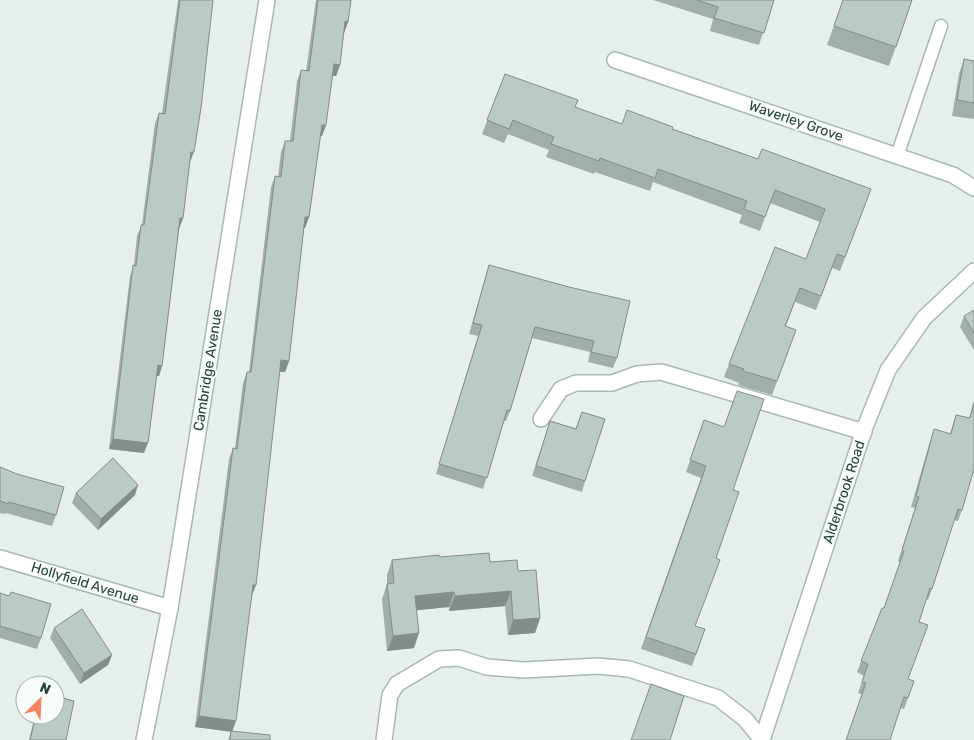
<svg xmlns="http://www.w3.org/2000/svg" width="974" height="740" viewBox="0 0 974 740" font-family="Rubik,sans-serif">
<rect width="100%" height="100%" fill="#e6efeb"/>
<g fill="none" stroke-linecap="round" stroke-linejoin="round">
<g stroke="#a8b8b2" stroke-width="15">
<polyline id="service" points="897,156 941,26"/>
</g>
<g stroke="#a8b8b2" stroke-width="18">
<g id="minor">
<polyline points="615,60 953,175 974,188"/>
<polyline points="541,419 561,389 576,383 612,383 637,374 661,372 864,432"/>
<polyline points="0,558 170,608"/>
<polyline points="144,740 170,608 267,0"/>
<polyline points="384,740 390,695 397,684 439,659 459,658 487,667 524,670 598,666 629,669 718,698 745,719 762,740"/>
<polyline points="762,740 865,427 888,370 924,318 974,271"/>
</g>
</g>
<use href="#service" stroke="#fff" stroke-width="12"/>
<use href="#minor" stroke="#fff" stroke-width="15"/>
</g>
<g fill="#a1aea9">
<polygon points="178,0 213,0 190,162 183,218 179,229 162,366 159,376 156,376 144,453 109,449 130,276 134,265 137,235 142,225 155,123 159,113 162,113"/>
<polygon points="316,0 351,0 348,22 344,33 340,65 336,76 332,76 326,125 322,136 320,136 309,217 305,228 304,228 289,361 285,372 279,372 252,596 232,731 270,740 228,740 231,731 195,727 229,459 233,448 235,448 243,383 247,372 249,372 271,187 275,176 278,177 281,152 285,141 290,141 297,81 301,70 306,71"/>
<polygon points="653,0 774,0 759,45 710,31 713,19"/>
<polygon points="843,0 912,0 889,66 827,45"/>
<polygon points="964,59 974,61 974,119 952,116 959,74"/>
<polygon points="505,74 575,107 622,124 672,129 758,159 871,189 840,271 832,268 816,310 795,302 786,326 796,330 772,395 738,385 739,383 724,377 729,364 806,259 820,222 770,203 760,231 739,223 742,215 653,182 650,191 595,172 594,174 546,157 549,150 508,134 504,143 482,134"/>
<polygon points="489,265 617,358 613,368 588,362 590,352 532,338 510,411 506,421 504,421 483,489 436,474 478,336 469,334 486,275"/>
<polygon points="974,310 974,350 960,327 964,316"/>
<polygon points="974,400 974,473 973,472 962,510 958,521 954,520 932,589 928,600 926,599 919,622 908,679 914,681 904,709 858,693 864,676 857,672 882,608 884,608 900,562 898,561 915,508 911,507 930,441 934,429 950,434 956,415 969,418"/>
<polygon points="582,412 585,481 582,492 532,476 550,421 576,429"/>
<polygon points="704,420 733,490 716,558 695,626 705,629 692,666 641,649 701,478 686,472"/>
<polygon points="0,467 56,515 52,526 6,513 5,514 0,513"/>
<polygon points="76,493 135,495 98,530 72,503"/>
<polygon points="440,557 490,562 518,571 540,618 535,633 508,635 505,606 449,611 449,607 417,610 414,648 387,651 382,599 387,584 387,575 392,560"/>
<polygon points="0,593 41,638 37,649 0,638"/>
<polygon points="54,628 112,655 108,665 80,684 50,638"/>
<polygon points="35,715 55,715 66,740 29,740"/>
</g>
<g fill="#838d89">
<polygon points="345,21 348,22 344,33 341,32"/>
<polygon points="334,64 340,65 336,76 330,75"/>
<polygon points="322,125 326,125 322,136 318,136"/>
<polygon points="191,152 194,152 190,162"/>
<polygon points="305,217 309,217 305,228 301,228"/>
<polygon points="180,218 183,218 179,229 176,229"/>
<polygon points="281,360 289,361 285,372 277,371"/>
<polygon points="158,365 162,366 159,376 154,376"/>
<polygon points="113,439 148,443 144,453 109,449"/>
<polygon points="138,485 135,495 98,530 101,519"/>
<polygon points="253,585 256,585 252,596"/>
<polygon points="511,591 505,606 449,611 455,596"/>
<polygon points="454,592 449,607 410,611 415,596"/>
<polygon points="540,618 535,633 508,635 513,620"/>
<polygon points="419,633 414,648 387,651 393,636"/>
<polygon points="112,655 108,665 80,684 84,673"/>
<polygon points="199,716 236,721 232,732 195,727"/>
</g>
<g fill="#bbcac4" stroke="#838d89">
<polygon points="180,0 213,0 201,108 194,152 191,152 183,218 180,218 162,366 158,365 148,443 113,439 133,265 136,266 141,225 144,225 159,113 165,114"/>
<polygon points="318,0 351,0 348,22 345,21 340,65 334,64 326,125 322,125 309,217 305,217 289,361 281,360 256,585 253,585 236,721 199,716 233,448 237,449 247,372 251,372 275,176 281,177 285,141 293,141 301,70 309,71"/>
<polygon points="697,0 774,0 764,33 714,18 718,7"/>
<polygon points="843,0 912,0 896,47 834,26"/>
<polygon points="964,59 974,61 974,103 957,100"/>
<polygon points="505,74 578,100 575,107 622,124 627,110 673,127 672,129 758,159 762,149 871,189 845,257 837,254 821,296 800,288 785,326 796,330 777,381 743,371 744,369 729,364 775,247 806,259 825,209 775,190 765,217 744,209 747,201 658,169 655,178 600,158 599,161 551,144 554,137 513,120 509,129 487,120"/>
<polygon points="489,265 569,287 630,301 617,358 591,352 594,341 535,327 510,411 507,410 487,478 439,464 482,325 473,323"/>
<polygon points="974,310 974,333 964,316"/>
<polygon points="737,391 764,399 733,490 739,492 716,558 720,560 695,626 705,629 696,654 646,637 706,466 690,460 704,420 724,427"/>
<polygon points="974,403 974,469 962,510 958,509 932,589 930,588 919,622 928,625 908,679 914,681 908,698 904,697 890,740 846,740 866,683 862,682 868,664 861,661 882,608 884,608 904,551 902,550 919,497 916,496 934,429 951,434 956,415 970,418"/>
<polygon points="582,412 605,419 585,481 536,466 550,421 576,429"/>
<polygon points="113,458 138,485 101,519 76,493"/>
<polygon points="0,467 17,474 64,487 56,515 9,502 9,504 0,501"/>
<polygon points="489,553 490,562 517,560 518,571 536,570 540,618 513,620 511,591 455,596 454,592 415,596 419,633 393,636 387,584 394,583 392,560 439,555 440,557"/>
<polygon points="11,592 51,604 41,638 0,626 0,593 9,596"/>
<polygon points="82,609 112,655 84,673 54,628"/>
<polygon points="651,684 684,696 670,740 631,740"/>
<polygon points="55,696 74,701 66,740 30,740 36,715 55,715"/>
<polygon points="231,731 270,735 270,740 230,740"/>
</g>
<g text-anchor="middle" dominant-baseline="central" stroke-width="4" stroke-linejoin="round" paint-order="stroke">
<g font-size="14" fill="#24423a" stroke="#f7fbf9">
<text transform="translate(796 121) rotate(19)">Waverley Grove</text>
<text transform="translate(208 370) rotate(-81)">Cambridge Avenue</text>
<text transform="translate(844 492) rotate(-72)">Alderbrook Road</text>
<text transform="translate(85 583) rotate(17)">Hollyfield Avenue</text>
</g>
</g>
<g transform="translate(40 700) rotate(24)"><circle r="24" fill="#f7fbf9" stroke="#a3b1ad"/>
<path d="M0-4L9 19L0 12L-9 19Z" fill="#f4845f"/>
<text y="-8" font-size="14" font-weight="bold" text-anchor="middle" fill="#24423a">N</text>
</g>
</svg>
